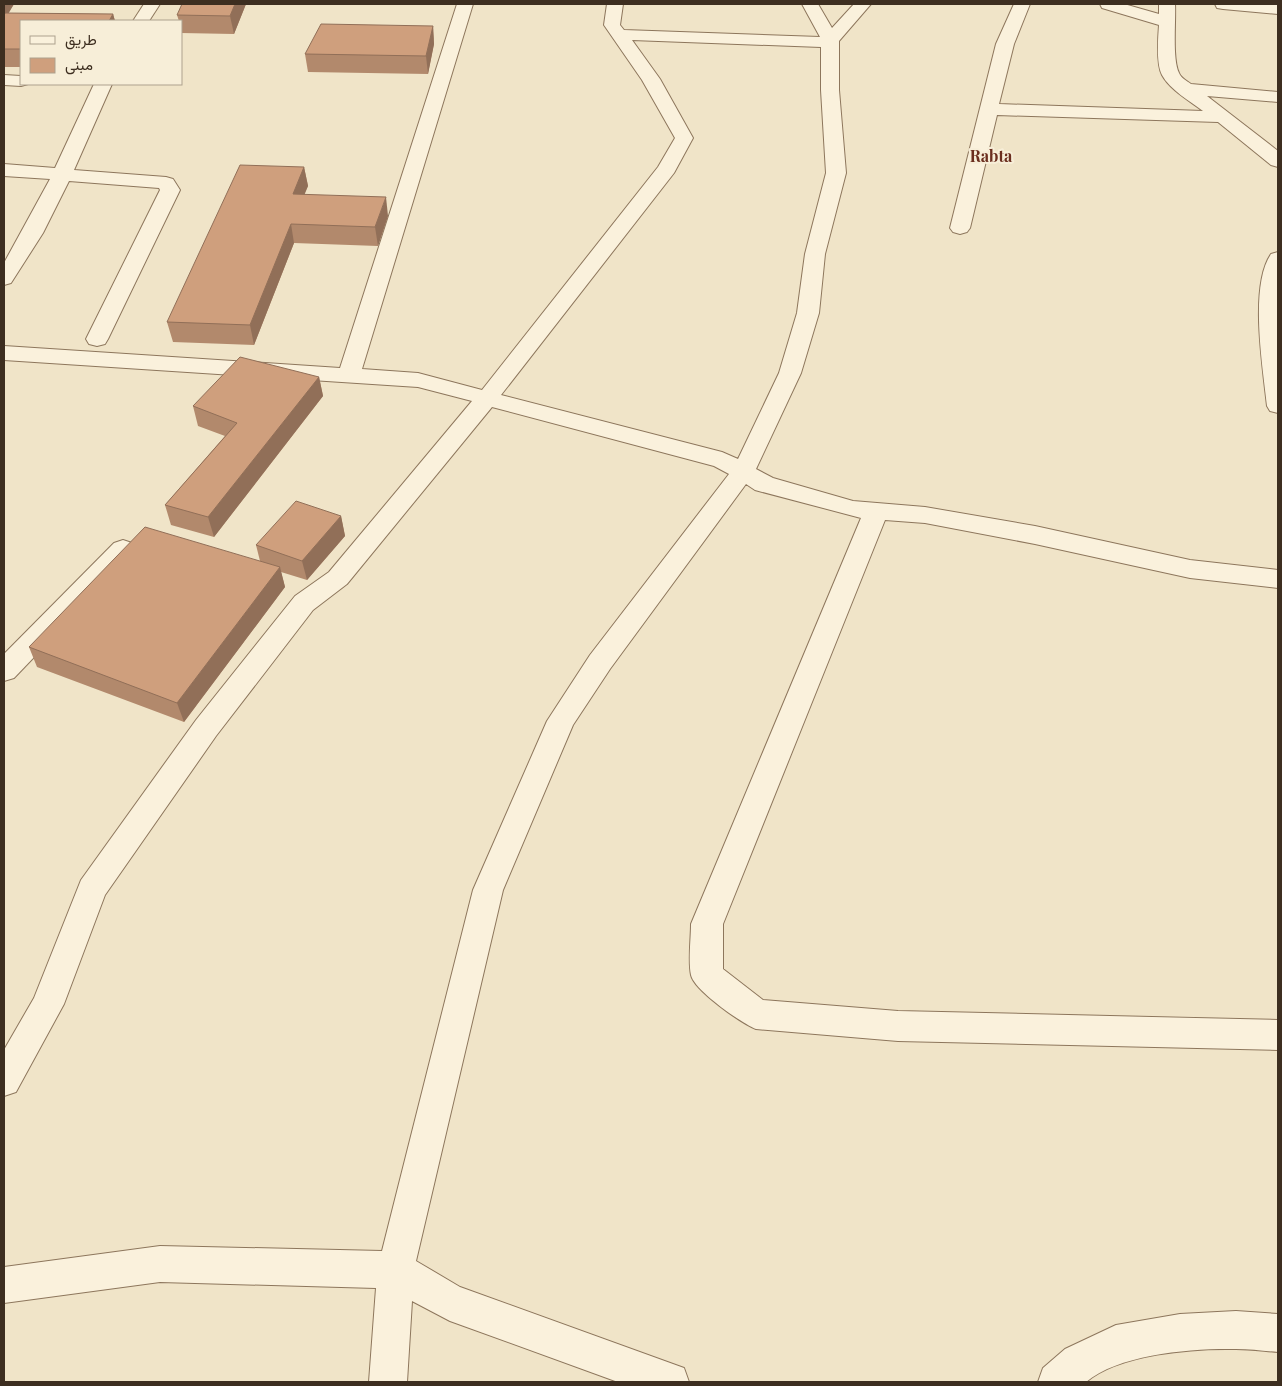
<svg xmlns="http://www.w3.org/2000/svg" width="1282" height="1386" viewBox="0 0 1282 1386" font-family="'Playfair Display',Vazirmatn,serif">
<rect width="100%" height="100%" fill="#f0e4c8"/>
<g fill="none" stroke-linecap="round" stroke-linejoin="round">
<g stroke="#8d765c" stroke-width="2">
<g id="street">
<polygon points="144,4 160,4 149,21 133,21"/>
<path d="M457,4H473L362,369L418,373L482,390L658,167L675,138L642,80L604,25L607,4H623L620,25L624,30L820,37L802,4H818L832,28L854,4H871L839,41V90L846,173L825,254L819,313L801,373L756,469L773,478L853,501L925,507L1035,526L1190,560L1278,570V588L1190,578L1035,544L925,523L885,520L723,924V969L763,1000L898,1011L1278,1020V1050L898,1041L756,1029C741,1023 694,990 691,975C688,961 691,939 691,924L861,518L755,490L746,484L610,669L573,725L503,890L416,1261L460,1287L684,1368L689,1382H618L450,1321L412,1301L407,1382H369L376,1288L160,1282L4,1303V1267L160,1246L382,1251L473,890L547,721L590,655L729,474L714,466L492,407L347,584L313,610L216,736L105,895L64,1004L16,1092L4,1096V1050L34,998L81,880L196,720L295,596L329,572L472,401L418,387L4,360V346L340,368ZM632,40L821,47V90L826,173L805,254L797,313L779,373L738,459L722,452L501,395L674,173L693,138L660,79Z"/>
<path d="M1014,4H1030L1014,44L999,104L1203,111C1190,101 1170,90 1162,75C1156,64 1158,38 1159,25L1102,8L1100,4H1124L1159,14V4H1175C1176,21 1172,59 1179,73C1181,78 1187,81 1191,84L1278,92V102L1207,96L1278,151V167L1271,165L1218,122L997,115L970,228L967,232L960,234L953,232L950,228L996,44Z"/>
<polygon points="1215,4 1278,4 1278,14 1223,9 1217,8"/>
<polygon points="4,75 21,76 21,84 28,84 21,86 4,85"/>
<polygon points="94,84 112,84 74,170 166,177 173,179 180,190 108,339 105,344 97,346 89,344 86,339 160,190 159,188 69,181 43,233 11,283 4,285 4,263 50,179 4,176 4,164 55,168"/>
<path d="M1278,252V413L1270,411L1267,406C1263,368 1249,286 1271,254Z"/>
<polygon points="123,540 132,543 136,549 132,555 14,678 4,681 4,654 114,543"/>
<path d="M1236,1311L1278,1314V1352C1264,1351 1250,1349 1236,1349C1193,1348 1119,1354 1086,1382H1038L1043,1368L1065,1349L1116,1325L1180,1314Z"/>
</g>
</g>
<use href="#street" fill="#faf1dc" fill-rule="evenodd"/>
</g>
<g fill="#b2896c">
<polygon points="4,4 14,4 8,13 113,14 115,21 21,21 21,67 4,67"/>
<polygon points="246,4 234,34 181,33 181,21 179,21 177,15"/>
<polygon points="433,26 434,44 428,74 308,72 305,54"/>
<polygon points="304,167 308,186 304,194 388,216 378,246 294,243 254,345 173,342 167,322"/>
<polygon points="319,377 323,396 214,537 171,525 165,505 225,436 198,426 193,406"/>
<polygon points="341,516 345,536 307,580 281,572 285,587 184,722 37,667 29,647 260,561 256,545"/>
</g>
<g fill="#916f58">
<polygon points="4,4 14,4 4,21"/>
<polygon points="235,4 246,4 234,34 230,16"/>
<polygon points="113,14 115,21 109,21"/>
<polygon points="433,26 434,44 428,74 426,56"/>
<polygon points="304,167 308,186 297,213 293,194"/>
<polygon points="386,197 388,216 378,246 375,227"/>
<polygon points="291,224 294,243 254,345 250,325"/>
<polygon points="319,377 323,396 214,537 208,517"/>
<polygon points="341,516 345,536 307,580 302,561"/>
<polygon points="280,567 285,587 184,722 177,703"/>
</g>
<g fill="#cf9f7d" stroke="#916f58">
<polygon points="182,4 235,4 230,16 177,15"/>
<polygon points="5,13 113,14 109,21 21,21 21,49 4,49 4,15"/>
<polygon points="321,24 433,26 426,56 305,54"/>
<polygon points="240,165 304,167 293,194 386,197 375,227 291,224 250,325 167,322"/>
<polygon points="240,357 319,377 208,517 165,505 237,423 193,406"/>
<polygon points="296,501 341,516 302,561 256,545"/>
<polygon points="145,527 280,567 177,703 29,647"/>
</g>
<g text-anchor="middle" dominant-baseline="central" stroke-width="4" stroke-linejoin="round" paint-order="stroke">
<g font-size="16" font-weight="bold" fill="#6b2e1e" stroke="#f7eed8">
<text x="991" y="155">Rabta</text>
</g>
</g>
<rect width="1282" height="1386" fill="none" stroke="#3d2e20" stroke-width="10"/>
<rect x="20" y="20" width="162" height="65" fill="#f7eed8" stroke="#ada18e"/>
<rect x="30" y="36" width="25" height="8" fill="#faf1dc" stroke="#ada18e"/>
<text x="65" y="45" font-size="15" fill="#3d2e20">طريق</text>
<rect x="30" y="58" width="25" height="15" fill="#cf9f7d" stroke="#ada18e"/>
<text x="65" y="70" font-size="15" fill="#3d2e20">مبنى</text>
</svg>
